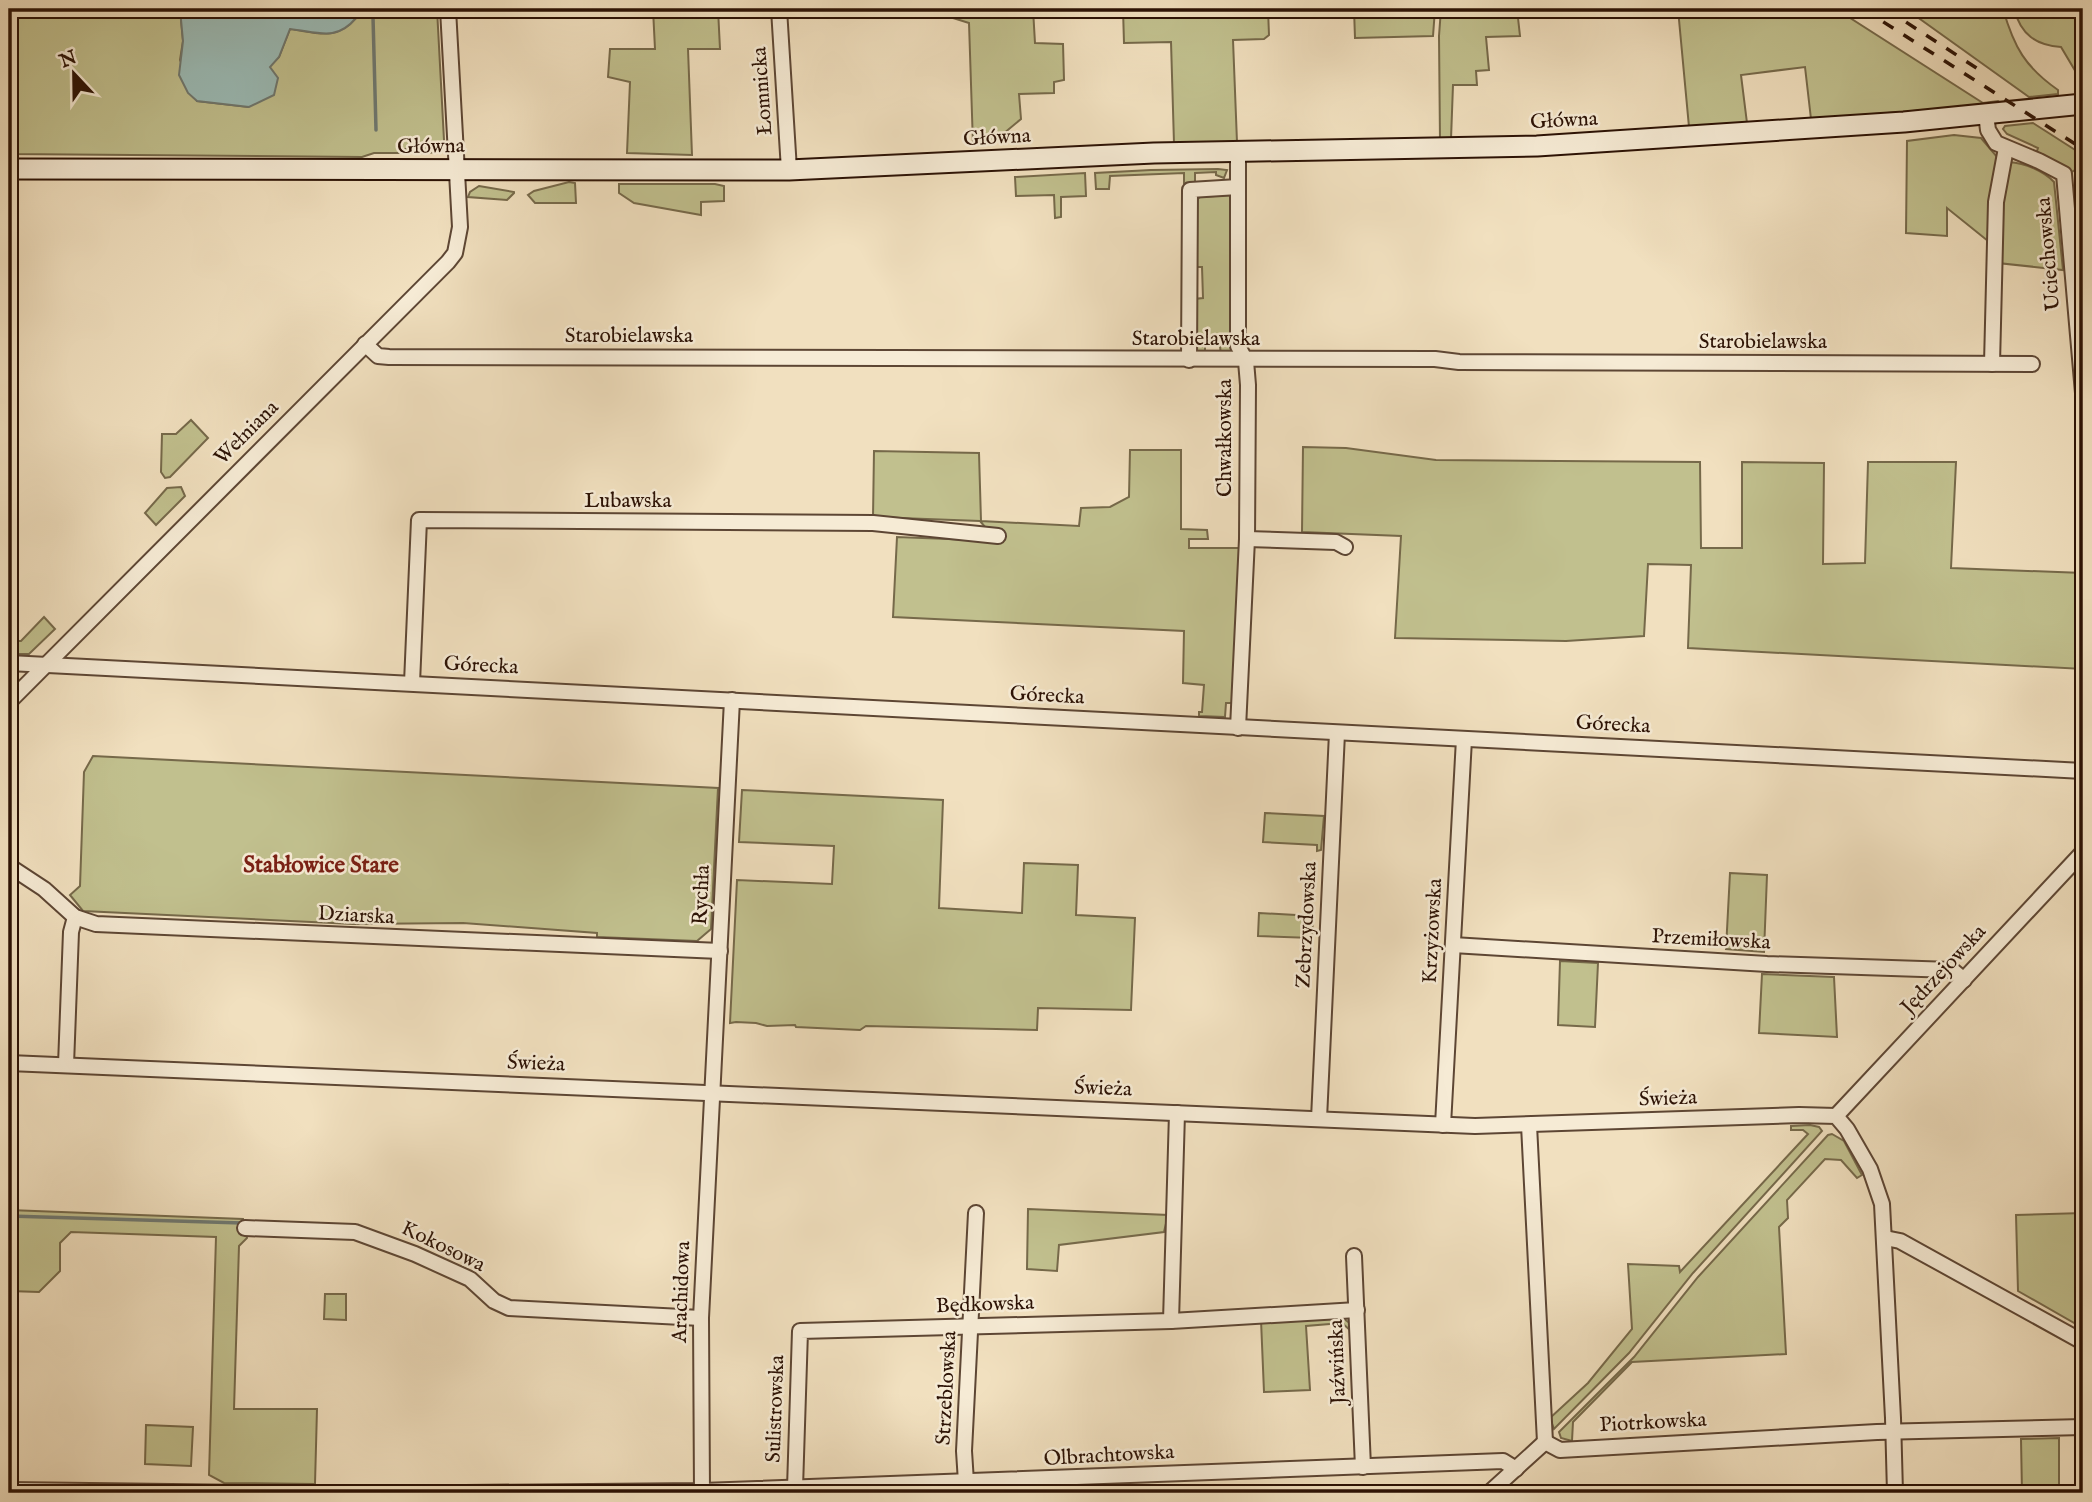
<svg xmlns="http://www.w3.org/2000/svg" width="2092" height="1502" viewBox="0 0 2092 1502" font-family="'IM FELL English',serif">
<rect width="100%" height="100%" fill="#f1e0bf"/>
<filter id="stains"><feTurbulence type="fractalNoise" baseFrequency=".00286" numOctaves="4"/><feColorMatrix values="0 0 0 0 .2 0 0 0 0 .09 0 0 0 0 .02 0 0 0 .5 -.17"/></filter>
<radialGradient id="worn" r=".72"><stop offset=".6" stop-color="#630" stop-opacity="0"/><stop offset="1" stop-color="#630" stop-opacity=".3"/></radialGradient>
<g fill="#c1c08e" stroke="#76694a" stroke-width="2">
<path d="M9,9H180L183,41L180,60L197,101L248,107L269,67L279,57L290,29C318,33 336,41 356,18L355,9H437L444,140C439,156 429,153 414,153V149H400V153H374L362,157L9,154Z"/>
<polygon points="653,9 718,9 720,49 688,49 692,155 627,153 630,82 608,77 610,49 655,49"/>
<polygon points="936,9 1033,9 1035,43 1063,44 1064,80 1054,82 1054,93 1019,94 1021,119 991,144 973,145 969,23 950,17"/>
<polygon points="1123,9 1268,9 1269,35 1264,39 1233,40 1237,142 1174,143 1171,42 1124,43"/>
<polygon points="1354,9 1435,9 1433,36 1355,38"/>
<polygon points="1441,9 1517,9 1520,36 1486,37 1489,70 1476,71 1477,85 1453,85 1451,139 1440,140 1439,36"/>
<polygon points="1678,9 1836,9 1983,103 1998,101 2002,104 1811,119 1805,67 1741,75 1747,123 1689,127"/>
<path d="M1906,9H2003C2014,47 2025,67 2058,90V94L2029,97Z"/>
<path d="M2014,9H2083V84L2061,47C2036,45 2021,35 2014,9Z"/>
<polygon points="2033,123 2083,155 2083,172 2075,170 2070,173 2036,154 2038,148 2007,134 2003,129 2005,126"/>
<polygon points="1954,135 1981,138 1998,158 1989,215 1988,241 1947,208 1947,236 1906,233 1907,141"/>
<path d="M2009,162C2025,163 2044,171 2054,182L2063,270L1998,263L1999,213Z"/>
<polygon points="1151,170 1218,169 1227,170 1224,178 1216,175 1216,172 1195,173 1195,182 1184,183 1184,173 1110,176 1109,189 1096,189 1095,173"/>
<polygon points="1085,173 1086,196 1061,197 1061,217 1055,218 1054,195 1016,196 1015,177"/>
<polygon points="569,182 575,183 576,203 535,203 528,195 534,191"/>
<polygon points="619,184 715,184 724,186 724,201 701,202 701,215 634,203 619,193"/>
<polygon points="479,186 514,192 514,193 507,200 468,197 470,192"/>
<polygon points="2083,189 2083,309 2082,297 2079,297 2070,196 2073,191"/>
<polygon points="1230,195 1233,199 1232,354 1221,356 1220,346 1205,346 1205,356 1193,351 1194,299 1203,298 1202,267 1193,267 1194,202 1200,197"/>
<polygon points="191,420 208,438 170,477 165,478 161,472 162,434 176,434"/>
<polygon points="1303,447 1346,448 1436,460 1700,462 1701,548 1742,548 1742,462 1824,463 1823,564 1865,563 1868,462 1956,462 1951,568 2083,573 2083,669 1688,648 1691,565 1648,564 1644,636 1566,641 1395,638 1401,536 1302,532"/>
<polygon points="1130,450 1181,450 1181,529 1207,530 1208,539 1189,539 1189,548 1243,548 1235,703 1226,703 1225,717 1199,716 1199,712 1202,712 1204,685 1183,683 1184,631 893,617 897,537 997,541 980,521 873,517 874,451 979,453 981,521 1079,526 1081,508 1110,507 1129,497"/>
<polygon points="181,487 185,496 156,525 145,513 167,488"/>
<polygon points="44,617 55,629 29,654 9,654 9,641 21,641"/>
<polygon points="93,756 718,788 711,929 697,941 597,937 597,933 463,923 353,924 83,911 70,895 80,886 84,772"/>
<polygon points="742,790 943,800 939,908 1022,913 1024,863 1078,865 1076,915 1135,918 1131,1010 1038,1008 1037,1030 866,1026 860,1030 796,1027 795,1025 767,1026 756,1023 736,1022 730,1023 737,880 832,884 834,846 739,842"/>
<polygon points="1265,813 1324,816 1321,850 1317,851 1317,845 1263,842"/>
<polygon points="1730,873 1767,875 1764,952 1726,949"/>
<polygon points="1259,913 1313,916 1312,938 1258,936"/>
<polygon points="1560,961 1598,963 1595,1027 1558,1025"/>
<polygon points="1762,974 1834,977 1837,1037 1759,1033"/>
<polygon points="1810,1125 1819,1127 1822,1131 1693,1273 1629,1353 1554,1429 1550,1418 1588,1383 1632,1329 1628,1264 1679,1266 1680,1272 1808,1134 1803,1130 1791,1130 1791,1126"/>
<polygon points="1832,1134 1844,1141 1862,1175 1857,1178 1841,1160 1825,1159 1787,1200 1788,1218 1779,1227 1786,1354 1632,1362 1573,1422 1572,1441 1561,1438 1559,1432 1634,1357 1698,1277 1828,1135"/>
<polygon points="1028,1209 1168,1215 1164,1232 1059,1245 1057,1271 1027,1269"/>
<polygon points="9,1210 243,1219 247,1238 239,1246 234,1409 317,1409 315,1484 224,1483 209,1475 216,1237 71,1232 60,1243 60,1271 39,1292 9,1291"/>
<polygon points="2083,1213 2083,1328 2018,1291 2016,1215"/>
<polygon points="325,1294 346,1294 346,1320 324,1319"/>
<polygon points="1340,1316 1351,1324 1350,1330 1342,1323 1306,1326 1310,1390 1264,1392 1261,1320"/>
<polygon points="146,1425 193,1427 191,1466 145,1464"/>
<polygon points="2059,1438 2059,1493 2022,1493 2021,1439"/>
</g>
<path fill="#9bbcb7" stroke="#6f7870" stroke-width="2" d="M180,9H355L356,18C336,42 318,32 290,29L279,57L270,67L278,78L274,95L249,107L197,101L188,93L179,75L183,41Z"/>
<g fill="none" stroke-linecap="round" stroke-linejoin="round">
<g stroke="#6f7870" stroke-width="3.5">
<polyline points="373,17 376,130"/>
<polyline points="9,1216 242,1223"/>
</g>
<g stroke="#5d4634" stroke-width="18">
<g id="street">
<polyline points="779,9 789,170"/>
<polyline points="1986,114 1988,130 1996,143 2039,161 2064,174 2083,393"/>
<polyline points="1238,151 1238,346 1246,361 1248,385 1247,539 1238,728"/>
<polyline points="365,344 378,356 389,357 1435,359 1459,362 2032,364"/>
<polyline points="1189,360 1190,190 1238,187"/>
<polyline points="1992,364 1996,202 2006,148"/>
<polyline points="1247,539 1336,542 1345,547"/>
<polyline points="9,663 2083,771"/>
<polyline points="412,683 419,520 873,523 998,536"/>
<polyline points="9,702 448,262 455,253 460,227 448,9"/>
<polyline points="9,866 44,889 75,917 96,924 720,951"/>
<polyline points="1453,945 1767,964 1952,970 1964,980"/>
<polyline points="9,1063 1475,1126 1799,1115 1836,1116 1847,1129 1870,1169 1882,1204 1893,1418 1895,1493"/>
<polyline points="66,1065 71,932 75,917"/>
<polyline points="1836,1116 2083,852"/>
<polyline points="1319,1119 1337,733"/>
<polyline points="1443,1125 1464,739"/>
<polyline points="1529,1125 1545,1442"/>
<polyline points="245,1228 355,1232 415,1254 470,1279 494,1301 509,1308 701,1318"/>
<polyline points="1885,1238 1900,1241 2083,1342"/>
<polyline points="1354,1256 1363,1467"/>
<polyline points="1171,1321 1177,1113"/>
<polyline points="1545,1442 1560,1450 1877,1432 2083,1427"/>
<polyline points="966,1482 964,1451 976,1213"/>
<polyline points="795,1488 800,1331 1171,1321 1357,1310"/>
<polyline points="9,1490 252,1493"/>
<polyline points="465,1493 702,1491 1503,1461 1516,1469"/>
<polyline points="702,1493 701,1318 732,700"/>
<polyline points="1489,1493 1545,1442"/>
</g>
</g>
<g stroke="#2c1205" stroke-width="23">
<polyline id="secondary" points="9,169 789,170 1154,153 1537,146 1904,122 2083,104"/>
</g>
<use href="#street" stroke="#f6ebd5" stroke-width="14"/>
<use href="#secondary" stroke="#f6ebd5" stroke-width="19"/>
<g stroke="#2c1205" stroke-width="3.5" stroke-dasharray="12 12" stroke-linecap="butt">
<polyline points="1863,9 2083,149"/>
<polyline points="1886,9 1978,69"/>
</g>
</g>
<g text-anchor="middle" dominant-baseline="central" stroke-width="5" stroke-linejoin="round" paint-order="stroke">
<g font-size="21" fill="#2c1205" stroke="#f6ebd5">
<text transform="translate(763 91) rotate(-94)">Łomnicka</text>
<text transform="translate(1564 121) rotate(-3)">Główna</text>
<text transform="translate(997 138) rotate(-3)">Główna</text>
<text transform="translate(431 147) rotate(-1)">Główna</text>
<text transform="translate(2049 254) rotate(-95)">Uciechowska</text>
<text x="629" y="336">Starobielawska</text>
<text x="1196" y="339">Starobielawska</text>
<text x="1763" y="342">Starobielawska</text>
<text transform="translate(247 433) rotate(-45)">Wełniana</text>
<text transform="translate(1225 438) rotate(-90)">Chwałkowska</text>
<text x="628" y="501">Lubawska</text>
<text transform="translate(481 666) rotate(3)">Górecka</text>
<text transform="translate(1047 696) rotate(3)">Górecka</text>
<text transform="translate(1613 725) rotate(3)">Górecka</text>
<text transform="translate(702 895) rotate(-87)">Rychła</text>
<text transform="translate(356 916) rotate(3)">Dziarska</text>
<text transform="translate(1307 925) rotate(-87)">Zebrzydowska</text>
<text transform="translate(1433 931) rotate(-87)">Krzyżowska</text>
<text transform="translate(1711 940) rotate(3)">Przemiłowska</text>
<text transform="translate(1944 970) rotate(-47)">Jędrzejowska</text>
<text transform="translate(536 1064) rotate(2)">Świeża</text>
<text transform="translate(1103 1089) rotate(2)">Świeża</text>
<text transform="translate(1668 1099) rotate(-2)">Świeża</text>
<text transform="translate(443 1247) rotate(26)">Kokosowa</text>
<text transform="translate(682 1292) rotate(-88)">Arachidowa</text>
<text transform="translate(985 1305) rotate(-2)">Będkowska</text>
<text transform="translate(1338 1362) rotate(-92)">Jaźwińska</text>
<text transform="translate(947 1388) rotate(-87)">Strzeblowska</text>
<text transform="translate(776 1409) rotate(-88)">Sulistrowska</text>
<text transform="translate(1653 1423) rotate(-3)">Piotrkowska</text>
<text transform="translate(1109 1456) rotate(-3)">Olbrachtowska</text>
</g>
<g font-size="23" font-weight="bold" fill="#7a1f14" stroke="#f6ebd5">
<text x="321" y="865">Stabłowice Stare</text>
</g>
</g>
<rect width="2092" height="1502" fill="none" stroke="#f1e0bf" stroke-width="35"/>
<rect x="10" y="10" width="2071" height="1481" fill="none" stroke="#2c1205" stroke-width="3.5"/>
<rect x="18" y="18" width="2057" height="1467" fill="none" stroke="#2c1205" stroke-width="2"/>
<g transform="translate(74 74) rotate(338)" stroke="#f6ebd5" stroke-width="5" paint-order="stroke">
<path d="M0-5L12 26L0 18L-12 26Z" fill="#2c1205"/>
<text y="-10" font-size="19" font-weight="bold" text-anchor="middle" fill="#2c1205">N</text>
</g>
<rect width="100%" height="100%" filter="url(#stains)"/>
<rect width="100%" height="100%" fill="url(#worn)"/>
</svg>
